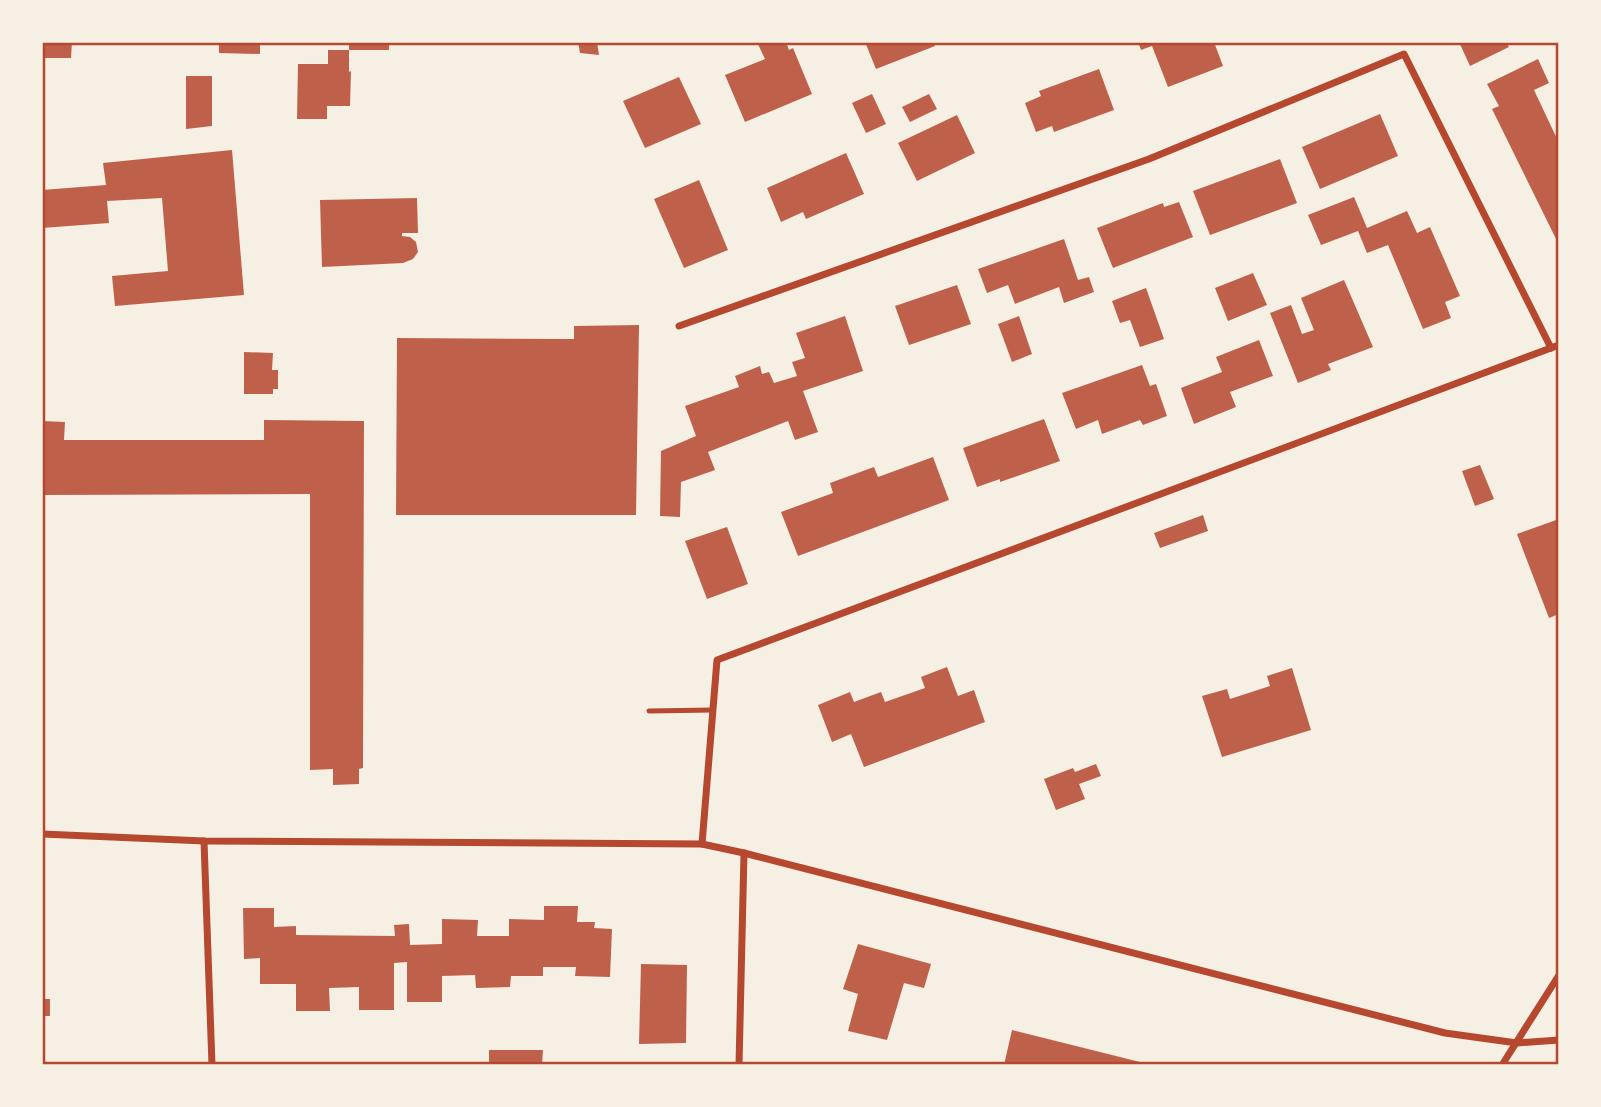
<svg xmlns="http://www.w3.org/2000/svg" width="1601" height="1107" viewBox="0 0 1601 1107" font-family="'Fira Sans Condensed',sans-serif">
<rect width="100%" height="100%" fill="#f6efe4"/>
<g fill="#bf614a">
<polygon points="42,42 72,42 71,58 42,58"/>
<polygon points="219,42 260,42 260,54 219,53"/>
<rect x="349" y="42" width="40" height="8"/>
<polygon points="578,42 597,42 599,55 580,53"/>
<polygon points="757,42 786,42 789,50 793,48 812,94 745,122 725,75 765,59"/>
<polygon points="865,42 933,42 935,46 876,69"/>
<polygon points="1138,42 1214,42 1223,66 1168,87 1152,46 1141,50"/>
<polygon points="1459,42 1506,42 1509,47 1470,66"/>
<polygon points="328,50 349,50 349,72 351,71 350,106 327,106 327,119 297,119 298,64 328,64"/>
<polygon points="1538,59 1549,83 1534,90 1559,143 1559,245 1492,109 1499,106 1487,84"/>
<polygon points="1099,69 1114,110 1054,132 1052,126 1036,132 1025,103 1041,96 1039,91"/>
<polygon points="186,76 212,76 212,126 186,129"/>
<polygon points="679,77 701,124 645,148 623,101"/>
<polygon points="872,94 886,124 866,133 852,103"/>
<polygon points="929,94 937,109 910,122 902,107"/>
<polygon points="1380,114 1398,156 1320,189 1302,147"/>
<polygon points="957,115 975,153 917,181 898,143"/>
<polygon points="232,150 244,295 115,306 112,276 168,271 162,198 107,201 109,223 42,228 42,190 106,185 103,163"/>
<polygon points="846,153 864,194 806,219 803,212 781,222 767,188"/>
<polygon points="1280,159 1297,203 1210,235 1193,191"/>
<polygon points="699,180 728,250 684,268 654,199"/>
<polygon points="1354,197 1367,228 1407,211 1417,233 1430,227 1460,296 1445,302 1451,318 1423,329 1388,245 1367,253 1358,231 1321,245 1308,215"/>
<polygon points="417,198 418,233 402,233 402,236 410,237 416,242 418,252 413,259 403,263 322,267 320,200"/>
<polygon points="1179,202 1193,237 1113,268 1097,228 1163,203 1164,207"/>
<polygon points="1064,239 1078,280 1089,277 1094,292 1064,303 1059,287 1015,304 1008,285 987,293 978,269"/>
<polygon points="1253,273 1267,305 1228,321 1215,288"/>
<polygon points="1344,280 1373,347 1328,364 1331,370 1298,383 1270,313 1291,305 1302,334 1314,330 1301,298"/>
<polygon points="957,285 971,324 909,345 895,306"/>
<polygon points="1146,288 1164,339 1140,347 1130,320 1120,323 1112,301"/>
<polygon points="845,316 863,371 803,391 818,432 795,440 788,421 708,452 715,470 681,482 680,517 660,516 661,451 696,436 685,406 739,387 735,376 760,366 762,374 769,372 774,383 797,376 792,362 805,358 796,333"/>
<polygon points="1019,316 1032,354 1012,362 998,324"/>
<polygon points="639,325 636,515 396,515 397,338 574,339 574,326"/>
<polygon points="1259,340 1273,376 1230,392 1236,407 1194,424 1181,388 1222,372 1216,357"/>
<polygon points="244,352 273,353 272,370 278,370 278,389 273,389 273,394 244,394"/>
<polygon points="1142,365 1150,386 1156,384 1167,416 1143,425 1140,420 1102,434 1098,420 1076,429 1062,393"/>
<polygon points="1044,419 1060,461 1000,482 1000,479 977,487 963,448"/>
<polygon points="264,420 364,421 363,768 359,769 359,784 333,785 333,769 310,770 310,494 42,495 42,421 65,422 64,440 264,440"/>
<polygon points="933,457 949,500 798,556 781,512 833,493 830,483 874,467 878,477"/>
<polygon points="1480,465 1494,499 1475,506 1462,471"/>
<polygon points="1203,515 1208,531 1160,548 1154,533"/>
<polygon points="1559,519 1559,614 1549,618 1517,534"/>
<polygon points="727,527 748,584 707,599 685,541"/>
<polygon points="947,667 958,696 974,690 985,722 864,767 851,734 832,742 818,705 850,692 854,702 881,692 885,702 925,688 921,677"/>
<polygon points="1292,668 1311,730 1222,757 1202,696 1227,689 1230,699 1270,686 1267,676"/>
<polygon points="1096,764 1101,776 1079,784 1085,799 1056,810 1044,779 1073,768 1075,772"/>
<polygon points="544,906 578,906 577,922 595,922 594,928 612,929 610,977 575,976 576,967 543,967 543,976 511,976 510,987 476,988 475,975 442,976 442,1002 407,1002 407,962 394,963 394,1010 359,1010 359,987 329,988 330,1011 296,1011 296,984 260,984 260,958 244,959 243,908 274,908 274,927 296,926 296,935 395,936 394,925 409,924 410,945 442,944 442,919 478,920 477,936 509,936 509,919 544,920"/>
<polygon points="858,944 931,964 924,988 904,983 887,1040 848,1031 858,994 843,989"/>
<polygon points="641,964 687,965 686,1043 639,1044"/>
<rect x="42" y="999" width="8" height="17"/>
<polygon points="1012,1030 1148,1064 1148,1065 1004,1065"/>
<polygon points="489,1050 543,1050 542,1065 489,1065"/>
</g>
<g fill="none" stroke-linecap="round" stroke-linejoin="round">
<polyline stroke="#b5482f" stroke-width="5" points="649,711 713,710"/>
<g stroke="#b5482f" stroke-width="7">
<polyline points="679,326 1149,159 1404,54 1551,348"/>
<polyline points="42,834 204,841 702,844 744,853 1445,1033 1517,1043 1559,1040"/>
<polyline points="204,841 212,1065"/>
<polyline points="702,844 717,660 1559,345"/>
<polyline points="739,1065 744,853"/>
<polyline points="1502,1065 1559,975"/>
</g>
</g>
<rect width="1601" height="1107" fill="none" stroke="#f6efe4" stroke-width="88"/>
<rect x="44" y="44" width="1513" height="1019" fill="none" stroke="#b5482f" stroke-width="2.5"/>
</svg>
